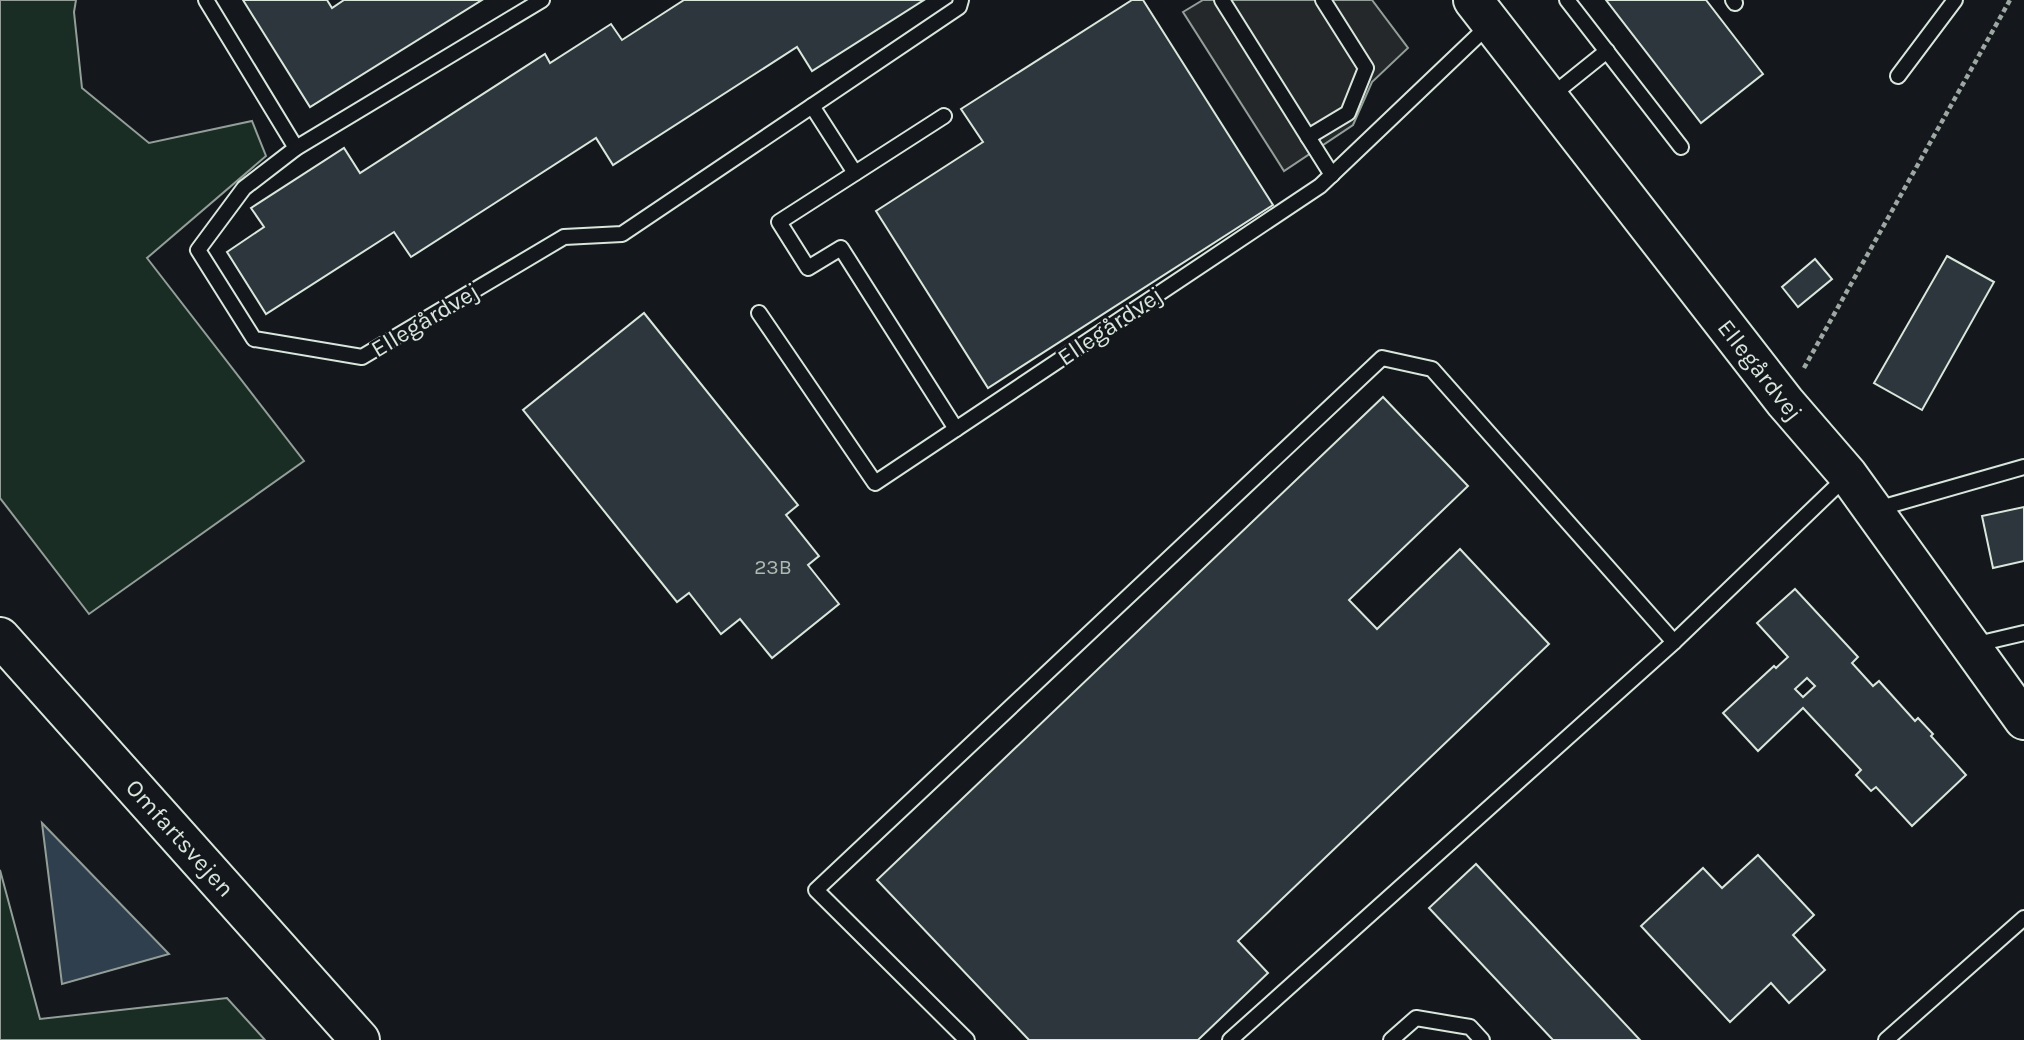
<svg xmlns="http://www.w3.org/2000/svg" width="2024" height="1040" viewBox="0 0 2024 1040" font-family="Karla,sans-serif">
<rect width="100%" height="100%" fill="#14181c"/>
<g fill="#1a2d24" stroke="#939e99" stroke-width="2">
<polygon points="0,0 76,0 74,12 82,88 149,143 252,121 266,156 147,258 304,461 89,614 0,498"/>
<polygon points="0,870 40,1019 227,998 265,1040 0,1040"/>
</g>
<polygon fill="#24282b" stroke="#939e99" stroke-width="2" points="1203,0 1372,0 1408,48 1372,82 1353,125 1284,171 1183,12"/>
<polygon fill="#2f3f4d" stroke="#939e99" stroke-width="2" points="42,823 169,954 62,984"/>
<g fill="#2c363c" stroke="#d8e6dc" stroke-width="2" fill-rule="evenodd">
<polygon points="243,0 327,0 332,8 344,0 482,0 310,107"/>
<polygon points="684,0 924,0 812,71 797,47 613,165 596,138 411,257 394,232 266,314 227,252 264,227 251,208 344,148 360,173 545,54 550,63 611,24 622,40"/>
<polygon points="1132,0 1143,0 1273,205 988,388 876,211 983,142 961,109"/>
<polygon points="1606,0 1706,0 1763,74 1701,123"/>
<polygon points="1947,256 1994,282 1922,410 1874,383"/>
<polygon points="1815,259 1832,279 1798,307 1782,287"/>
<polygon points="644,313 798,505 786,515 819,556 808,565 839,604 772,658 740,619 721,634 689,593 677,602 523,410"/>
<polygon points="1383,397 1468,486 1349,600 1377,629 1460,549 1549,644 1238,941 1268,973 1198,1040 1029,1040 877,880"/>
<polygon points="2024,507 2024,561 1993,568 1982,516"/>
<path d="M1795,589L1858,657L1852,663L1873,686L1879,681L1915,721L1918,718L1933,734L1931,736L1966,775L1912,826L1876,787L1871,791L1856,775L1861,770L1803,708L1758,751L1723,713L1774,666L1776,668L1788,657L1757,623ZM1807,678L1815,686L1803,697L1795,689Z"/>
<polygon points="1758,855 1814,915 1793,935 1825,970 1789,1003 1771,983 1730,1022 1641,926 1703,868 1722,888"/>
<polygon points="1476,864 1640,1040 1553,1040 1429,908"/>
</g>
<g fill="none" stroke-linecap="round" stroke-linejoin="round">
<g stroke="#d8e6dc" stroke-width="18">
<g id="lane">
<polyline points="206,0 296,148"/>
<polyline points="542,0 296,148 244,188 198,250 254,339 362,357 564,237 622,234 959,7 961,0"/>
<polyline points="1222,0 1332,175"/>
<polyline points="1567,0 1681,147"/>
<polyline points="1733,0 1735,3"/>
<polyline points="1898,76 1955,0"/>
<polyline points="1551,96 1607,51"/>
<polyline points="812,106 855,173"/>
<polyline points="944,116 779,222 808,268 841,248 956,429"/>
<polyline points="1308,137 1348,113 1366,68 1323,0"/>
<polyline points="759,313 875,483 1320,186 1490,24"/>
<polyline points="1877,509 2024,467"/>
<polyline points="1973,645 2024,633"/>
<polyline points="967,1040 816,890 1382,358 1432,369 1674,642"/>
<polyline points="1230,1040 1674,642 1847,476"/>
<polyline points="1391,1040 1416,1018 1470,1027 1482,1040"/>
<polyline points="1886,1040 2024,918"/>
</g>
</g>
<g stroke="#d8e6dc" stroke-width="42">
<polyline id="secondary" points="1473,0 1785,402 1848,475 2024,720"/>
</g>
<g stroke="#d8e6dc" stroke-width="42">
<polyline id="highway" points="0,637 360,1040"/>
</g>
<polyline stroke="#9da8a2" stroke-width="4.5" stroke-dasharray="5 3.5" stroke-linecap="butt" points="1804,368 2010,0"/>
<use href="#lane" stroke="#14181c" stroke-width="14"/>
<use href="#secondary" stroke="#14181c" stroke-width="38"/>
<use href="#highway" stroke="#14181c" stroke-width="38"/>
</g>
<g text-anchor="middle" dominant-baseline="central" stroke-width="5" stroke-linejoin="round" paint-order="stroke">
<g font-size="21" fill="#adbab4">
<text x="773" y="567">23B</text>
</g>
<g font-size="24" fill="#d8e6dc" stroke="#14181c">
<text transform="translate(425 320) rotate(-31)">Ellegårdvej</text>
<text transform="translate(1110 326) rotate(-34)">Ellegårdvej</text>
<text transform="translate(1760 370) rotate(52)">Ellegårdvej</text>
<text transform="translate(180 838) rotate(48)">Omfartsvejen</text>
</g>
</g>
</svg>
